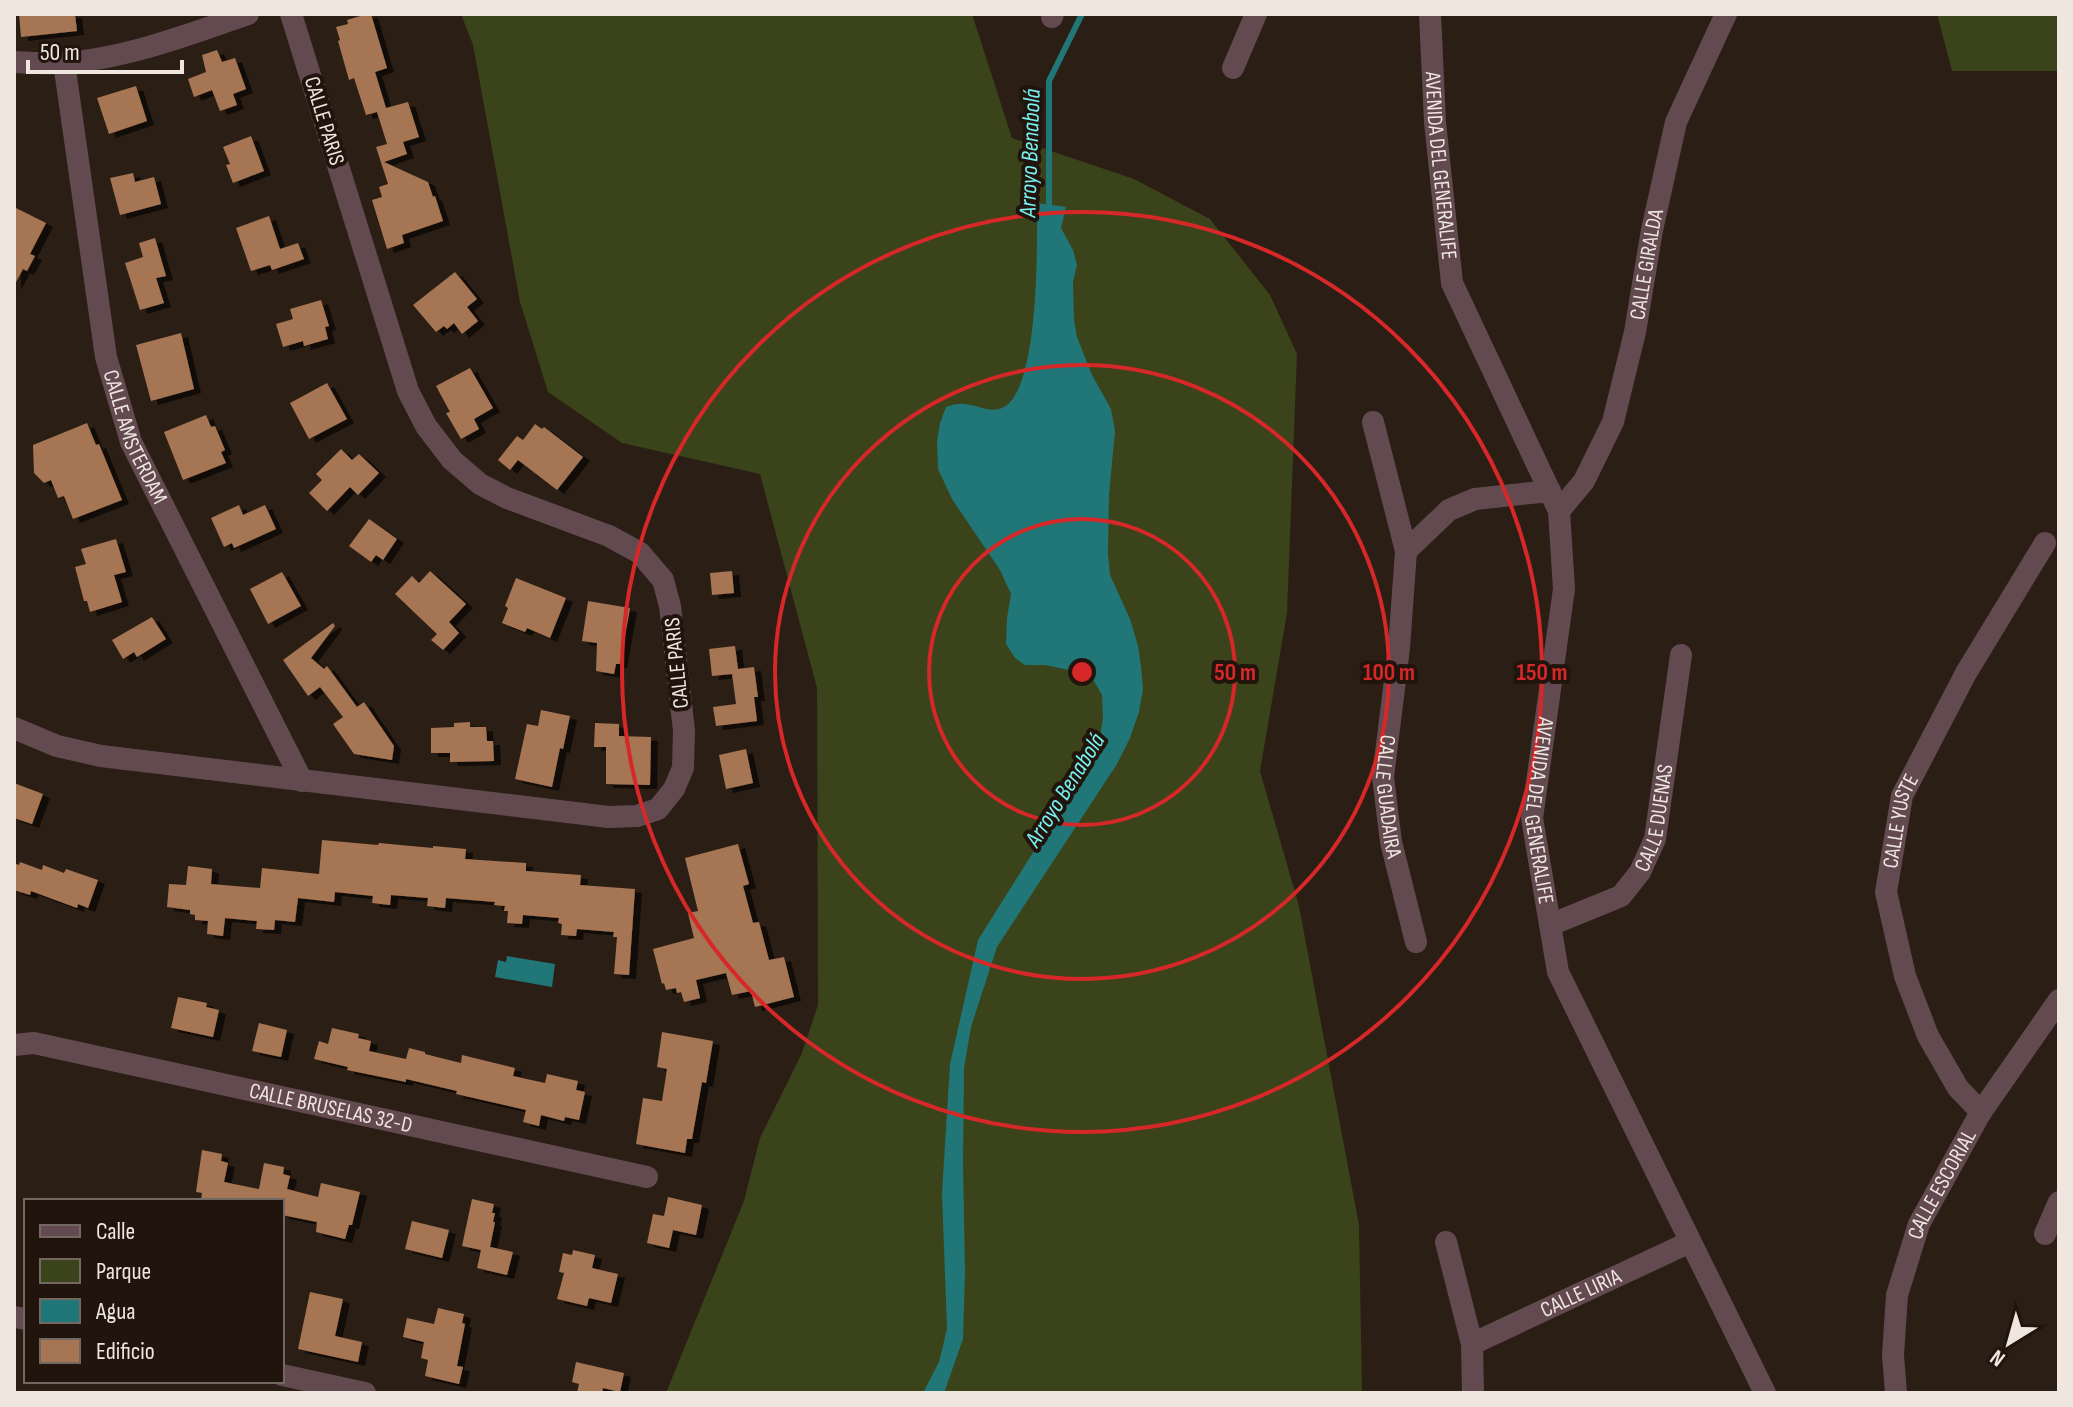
<svg xmlns="http://www.w3.org/2000/svg" width="2073" height="1407" viewBox="0 0 2073 1407" font-family="'Sofia Sans Condensed',sans-serif">
<defs>
<filter id="shadow"><feDropShadow dx="7" dy="4" stdDeviation="0" flood-color="#0009"/></filter>
</defs>
<rect width="100%" height="100%" fill="#2a1e15"/>
<g fill="#3a431a">
<polygon points="461,14 972,14 1012,138 1134,179 1210,219 1270,295 1297,354 1287,613 1260,771 1299,906 1359,1225 1362,1393 666,1393 744,1201 760,1138 802,1053 818,1005 817,688 760,474 622,443 548,392 520,302 473,45"/>
<polygon points="1937,14 2059,14 2059,71 1952,71"/>
</g>
<g fill="#217777">
<path d="M1037,203L1066,207L1061,228L1073,250L1077,265L1073,282L1074,320L1077,337L1092,375L1111,409L1115,431L1109,495L1108,554L1110,575L1130,619L1138,646L1141,666L1143,689L1139,712L1130,738L1117,764L997,947L971,1027L964,1068L963,1163L965,1272L963,1339L944,1393H923L939,1362L947,1329L942,1193L950,1064L978,940L1054,819L1077,787L1099,742L1103,719L1102,695L1094,681L1074,671L1045,665H1025L1015,658L1006,644L1007,618L1011,594L1000,570L952,499L938,469L937,441L940,423L946,407C952,405 959,403 965,404C977,405 989,413 1002,408C1040,393 1037,241 1037,203Z"/>
<polygon points="507,956 555,964 552,987 495,977 498,960 506,962"/>
</g>
<g fill="none" stroke-linecap="round" stroke-linejoin="round">
<polyline stroke="#217777" stroke-width="6" points="1049,213 1049,81 1082,14"/>
</g>
<g fill="#a67553" filter="url(#shadow)">
<polygon points="19,14 75,14 77,31 21,37"/>
<polygon points="367,14 371,14 387,68 375,72 386,108 408,102 419,137 403,142 407,154 384,162 428,182 433,197 435,196 443,221 402,235 404,243 387,249 372,200 382,197 379,187 388,184 376,147 387,144 377,112 366,115 354,78 349,80 338,41 340,40 336,27 348,24 347,20"/>
<polygon points="217,50 222,62 235,58 246,89 233,94 237,105 220,111 212,90 194,97 188,79 206,72 202,55"/>
<polygon points="136,86 147,121 109,134 97,98"/>
<polygon points="251,136 264,171 233,183 226,165 230,164 223,147"/>
<polygon points="133,173 135,182 154,177 161,204 120,215 110,178"/>
<polygon points="14,207 46,223 30,254 35,256 27,271 23,269 14,286"/>
<polygon points="269,216 280,249 298,243 304,259 272,270 270,265 251,271 236,228"/>
<polygon points="155,238 166,276 156,278 164,303 140,310 125,263 143,257 139,243"/>
<polygon points="455,272 477,299 467,307 478,321 462,334 454,323 447,329 444,326 436,332 413,305"/>
<polygon points="321,300 329,326 325,327 328,339 304,346 303,341 283,347 276,324 293,319 290,309"/>
<polygon points="181,333 194,389 151,401 136,345"/>
<polygon points="470,368 493,408 474,419 479,429 461,439 446,413 450,412 436,386"/>
<polygon points="327,383 347,419 309,439 290,403"/>
<polygon points="206,415 211,427 215,426 225,450 221,452 226,463 183,480 164,432"/>
<polygon points="87,423 96,445 99,444 122,500 73,519 64,496 58,498 51,480 44,483 34,473 33,445"/>
<polygon points="535,424 542,429 544,427 583,457 557,490 518,460 510,470 498,460 517,436 523,440"/>
<polygon points="341,449 352,460 359,454 379,473 358,495 350,487 327,511 309,493 322,480 316,474"/>
<polygon points="239,505 243,515 265,505 276,529 234,548 232,543 224,547 211,518"/>
<polygon points="369,519 397,539 383,560 376,555 371,562 349,546"/>
<polygon points="116,539 126,572 114,575 122,602 90,612 87,601 84,601 75,567 86,564 81,549"/>
<polygon points="430,571 466,604 449,622 459,633 443,650 431,640 437,634 395,594 412,576 419,583"/>
<polygon points="732,571 734,593 712,595 710,573"/>
<polygon points="282,572 301,606 268,624 250,589"/>
<polygon points="516,578 566,598 550,638 527,628 525,632 502,623 508,608 505,606"/>
<polygon points="588,601 630,608 620,664 616,664 614,674 596,671 597,643 582,641"/>
<polygon points="152,617 166,639 137,657 134,652 123,659 112,640"/>
<polygon points="333,623 335,626 311,658 324,669 327,666 357,707 364,702 394,746 392,760 354,754 333,724 343,717 320,687 308,696 283,660"/>
<polygon points="735,646 738,669 754,667 758,697 754,697 757,721 716,726 713,707 736,704 732,674 712,676 709,649"/>
<polygon points="541,710 570,716 563,749 560,748 552,787 515,779 527,724 538,726"/>
<polygon points="470,722 470,727 486,727 487,741 493,741 494,761 450,762 450,753 431,753 431,728 454,727 454,723"/>
<polygon points="595,723 619,724 619,736 651,737 650,785 606,784 606,747 594,747"/>
<polygon points="746,749 753,783 726,789 719,755"/>
<polygon points="14,783 43,794 32,824 14,818"/>
<polygon points="322,840 378,845 379,843 433,848 433,846 466,849 465,859 526,863 526,871 581,875 580,885 635,889 629,975 614,974 617,937 613,937 614,932 577,929 576,936 561,935 562,924 558,923 559,918 523,915 522,924 507,923 508,911 504,911 505,906 494,905 495,902 446,898 445,908 427,906 428,898 391,895 390,905 372,903 373,896 335,892 334,902 298,898 295,922 275,920 274,930 256,929 257,921 225,918 223,936 207,934 208,921 195,920 195,915 190,914 190,910 167,907 169,884 186,885 188,866 212,869 211,884 260,888 262,868 319,874"/>
<polygon points="738,844 749,884 743,886 753,923 759,922 769,960 784,957 794,997 755,1007 751,991 732,995 726,973 696,980 700,998 684,1002 681,992 677,993 676,988 666,990 664,983 662,984 653,949 694,938 688,913 698,911 685,858"/>
<polygon points="20,862 42,870 43,865 64,873 66,869 98,880 88,908 78,904 77,908 31,891 30,895 14,890 14,863 19,865"/>
<polygon points="178,997 207,1003 206,1007 219,1010 213,1037 171,1028"/>
<polygon points="259,1023 287,1030 281,1057 252,1051"/>
<polygon points="332,1028 359,1034 358,1038 371,1041 369,1051 406,1059 409,1048 425,1052 425,1054 461,1063 462,1055 515,1068 513,1076 545,1083 547,1074 578,1081 576,1090 585,1092 579,1120 565,1117 564,1121 541,1115 539,1126 523,1122 526,1110 456,1094 457,1091 406,1079 406,1082 347,1070 348,1067 314,1059 319,1041 328,1044"/>
<polygon points="662,1032 713,1041 706,1083 702,1082 692,1139 687,1139 685,1153 636,1144 643,1098 662,1101 667,1069 657,1067"/>
<polygon points="202,1150 222,1154 221,1161 228,1163 224,1182 259,1189 264,1163 284,1167 283,1174 290,1176 287,1189 318,1197 321,1183 360,1192 352,1225 349,1225 345,1239 316,1232 317,1222 282,1215 282,1201 201,1201 202,1193 196,1192"/>
<polygon points="668,1197 702,1205 696,1235 673,1230 669,1248 647,1243 653,1214 664,1216"/>
<polygon points="472,1199 494,1204 492,1213 495,1213 493,1222 495,1222 490,1247 513,1252 507,1275 477,1268 481,1250 462,1246"/>
<polygon points="412,1221 449,1230 442,1258 405,1249"/>
<polygon points="573,1250 595,1255 592,1268 618,1274 611,1303 589,1298 587,1306 557,1299 564,1273 559,1272 563,1253 572,1255"/>
<polygon points="310,1292 343,1299 335,1336 362,1342 358,1362 298,1349"/>
<polygon points="438,1308 464,1314 462,1323 465,1324 457,1366 463,1367 459,1384 425,1376 428,1360 421,1358 424,1342 403,1337 407,1318 434,1324"/>
<polygon points="576,1362 624,1373 620,1392 603,1388 602,1393 577,1393 579,1384 572,1382"/>
</g>
<g fill="none" stroke-linecap="round" stroke-linejoin="round">
<g stroke="#634a51" stroke-width="22">
<path id="s1" d="M1430,14L1435,122L1452,283L1559,511L1564,589L1532,818L1558,972L1765,1393"/>
<polyline points="1052,17 1053,14"/>
<path d="M14,62C30,63 47,64 63,63C124,59 191,34 248,14"/>
<path id="s2" d="M64,63L106,357L131,442L302,781"/>
<polyline points="1233,68 1256,14"/>
<path id="s3" d="M1373,422L1406,551L1399,648L1383,777L1391,842L1416,942"/>
<path id="s4" d="M1559,511L1584,481L1613,422L1635,332L1652,230L1676,122L1726,14"/>
<polyline points="1406,551 1449,510 1475,499 1550,491"/>
<polyline points="14,728 57,746 101,756 609,817 637,816 658,809 674,789 683,768 684,731 670,606 663,580 640,553 609,536 507,498 480,484 452,460 426,426 408,391 291,14"/>
<path id="s5" d="M1550,925L1621,896L1640,872L1655,839L1681,655"/>
<path id="s6" d="M14,1045L34,1043L647,1177"/>
<path id="s7" d="M1981,1112L1958,1088L1928,1036L1905,976L1886,892L1902,796L1966,673L2045,543"/>
<polyline points="2045,1234 2059,1202"/>
<polyline points="1446,1242 1472,1344 1473,1393"/>
<polyline points="14,1317 26,1319"/>
<path id="s8" d="M1472,1344L1690,1242"/>
<polyline points="282,1375 365,1393"/>
<path id="s9" d="M1896,1393L1893,1355L1897,1295L1919,1224L1981,1112L2059,1000"/>
</g>
</g>
<g fill="none" stroke="#d62828" stroke-width="4">
<circle cx="1082" cy="672" r="153"/>
<circle cx="1082" cy="672" r="307"/>
<circle cx="1082" cy="672" r="460"/>
</g>
<g text-anchor="middle" dominant-baseline="central" stroke-width="8" stroke-linejoin="round" paint-order="stroke">
<g font-size="22" fill="#efe6e0" stroke="#20140c">
<text transform="translate(324 121) rotate(73)">CALLE PARIS</text>
<text stroke="none"><textPath href="#s1" startOffset="152">AVENIDA DEL GENERALIFE</textPath></text>
<text stroke="none"><textPath href="#s4" startOffset="266">CALLE GIRALDA</textPath></text>
<text stroke="none"><textPath href="#s2" startOffset="382">CALLE AMSTERDAM</textPath></text>
<text transform="translate(677 663) rotate(-96)">CALLE PARIS</text>
<text stroke="none"><textPath href="#s3" startOffset="380">CALLE GUADAIRA</textPath></text>
<text stroke="none"><textPath href="#s1" startOffset="824">AVENIDA DEL GENERALIFE</textPath></text>
<text stroke="none"><textPath href="#s5" startOffset="164">CALLE DUENAS</textPath></text>
<text stroke="none"><textPath href="#s7" startOffset="316">CALLE YUSTE</textPath></text>
<text stroke="none"><textPath href="#s6" startOffset="324">CALLE BRUSELAS 32-D</textPath></text>
<text stroke="none"><textPath href="#s9" startOffset="218">CALLE ESCORIAL</textPath></text>
<text stroke="none"><textPath href="#s8" startOffset="120">CALLE LIRIA</textPath></text>
</g>
<g font-size="24" font-style="italic" fill="#78f1f1" stroke="#20140c">
<text transform="translate(1030 153) rotate(-88)">Arroyo Benabolá</text>
<text transform="translate(1065 790) rotate(-58)">Arroyo Benabolá</text>
</g>
</g>
<circle cx="1082" cy="672" r="12" fill="#d62828" stroke="#20140c" stroke-width="4"/>
<g font-size="24" text-anchor="middle" font-weight="bold" fill="#d62828" stroke="#20140c" stroke-width="8" stroke-linejoin="round" paint-order="stroke">
<text x="1235" y="680">50 m</text>
<text x="1389" y="680">100 m</text>
<text x="1542" y="680">150 m</text>
</g>
<rect width="2073" height="1407" fill="none" stroke="#efe6e0" stroke-width="32"/>
<rect x="24" y="1199" width="260" height="184" fill="#20140c" stroke="#736861" stroke-width="2"/>
<rect x="40" y="1225" width="40" height="12" fill="#634a51" stroke="#736861" stroke-width="2"/>
<text x="96" y="1239" font-size="24" fill="#efe6e0">Calle</text>
<rect x="40" y="1259" width="40" height="24" fill="#3a431a" stroke="#736861" stroke-width="2"/>
<text x="96" y="1279" font-size="24" fill="#efe6e0">Parque</text>
<rect x="40" y="1299" width="40" height="24" fill="#217777" stroke="#736861" stroke-width="2"/>
<text x="96" y="1319" font-size="24" fill="#efe6e0">Agua</text>
<rect x="40" y="1339" width="40" height="24" fill="#a67553" stroke="#736861" stroke-width="2"/>
<text x="96" y="1359" font-size="24" fill="#efe6e0">Edificio</text>
<g transform="translate(2009 1343) rotate(217)" stroke="#20140c" stroke-width="6" paint-order="stroke">
<path d="M0-6L14 30L0 20L-14 30Z" fill="#efe6e0"/>
<text y="-12" font-size="22" font-weight="bold" text-anchor="middle" fill="#efe6e0">N</text>
</g>
<path d="M28 60v12h154v-12" fill="none" stroke="#efe6e0" stroke-width="4"/>
<text x="40" y="60" font-size="24" fill="#efe6e0" stroke="#20140c" stroke-width="6" paint-order="stroke">50 m</text>
</svg>
